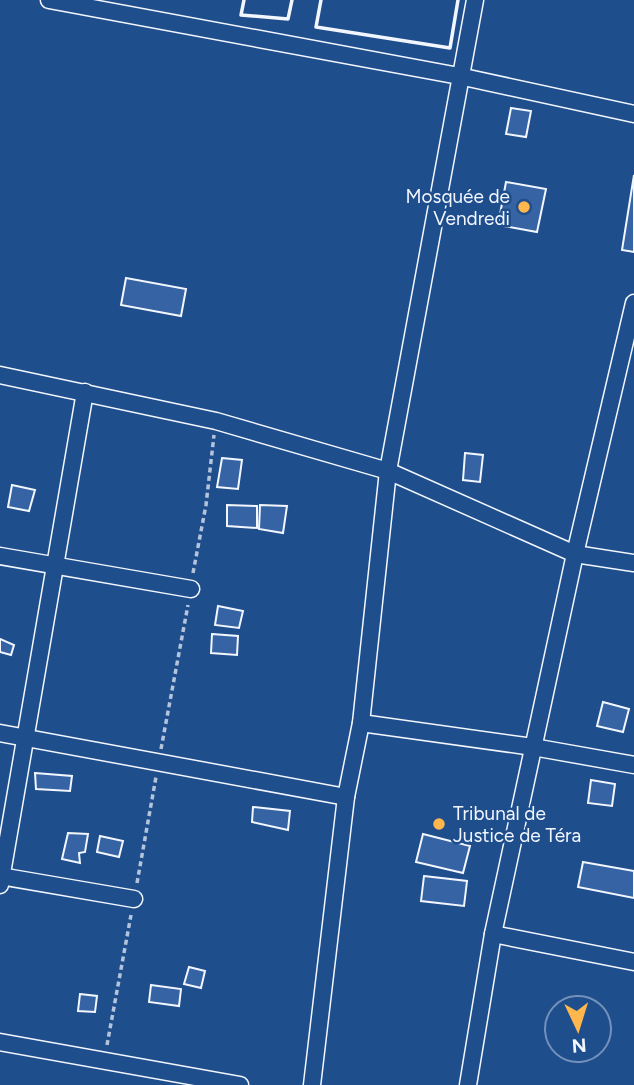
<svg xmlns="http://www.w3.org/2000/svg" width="634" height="1085" viewBox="0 0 634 1085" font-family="Figtree,sans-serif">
<rect width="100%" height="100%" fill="#1f4e8c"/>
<g fill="#3563a3" stroke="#f2f6ff" stroke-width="2">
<polygon points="511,108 531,111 526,137 506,134"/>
<polygon points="634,175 634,252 622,250"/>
<polygon points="506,182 546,189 537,232 498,225"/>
<polygon points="126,278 186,289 181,316 121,305"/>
<polygon points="465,453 483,455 480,482 463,480"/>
<polygon points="222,458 242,460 238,489 217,487"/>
<polygon points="12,485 35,490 29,511 8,507"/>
<polygon points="227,505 257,506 257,528 227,526"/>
<polygon points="260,505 287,506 283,533 259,529"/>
<polygon points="218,606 243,611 239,628 215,625"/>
<polygon points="212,634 238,636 237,655 211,653"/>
<polygon points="0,639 14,645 11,655 0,652"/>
<polygon points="603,702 629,709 623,732 597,726"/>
<polygon points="35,773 72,776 70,791 36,789"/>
<polygon points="591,780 615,784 612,806 588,803"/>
<polygon points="253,807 290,811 288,830 252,822"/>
<polygon points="68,833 88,834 85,852 79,853 80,863 62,859"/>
<polygon points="423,834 470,846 463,873 416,862"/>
<polygon points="100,836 123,841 119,857 97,852"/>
<polygon points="583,862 634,871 634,898 578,887"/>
<polygon points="424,876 467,881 464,906 421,901"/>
<polygon points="189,967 205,971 201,988 184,984"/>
<polygon points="151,985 181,989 179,1006 149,1002"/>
<polygon points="80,994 97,996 95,1012 78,1011"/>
</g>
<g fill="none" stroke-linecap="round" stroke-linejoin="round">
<g stroke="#f2f6ff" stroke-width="19">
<g id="street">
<polyline points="49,0 459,76 634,114"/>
<polyline points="0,375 216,421 388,471 575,554 634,563"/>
<polyline points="0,556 191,589"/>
<polyline points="361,723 533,747 634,765"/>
<polyline points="0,733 346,797"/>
<polyline points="0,876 134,899"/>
<polyline points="0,885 85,392"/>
<polyline points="493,934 634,962"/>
<polyline points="0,1042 240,1085"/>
<polyline points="312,1085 346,797 361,723 388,471 475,0"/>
<polyline points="468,1085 493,934 575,554 634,303"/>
</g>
</g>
<g stroke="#b3c4dc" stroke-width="3.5" stroke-dasharray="5 3.5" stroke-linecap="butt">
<polyline points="193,573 206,505 214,435"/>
<polyline points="161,749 188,605"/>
<polyline points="137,883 156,777"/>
<polyline points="107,1045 131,915"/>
</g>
<use href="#street" stroke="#1f4e8c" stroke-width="16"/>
<g stroke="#f2f6ff" stroke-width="3.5">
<polyline points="244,0 241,15 288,19 292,0"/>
<polyline points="321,0 316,27 450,48 458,0"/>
</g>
</g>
<g fill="#ffb74d" stroke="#1f4e8c" stroke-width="2.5">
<circle cx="524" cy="207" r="7"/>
<circle cx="439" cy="824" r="7"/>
</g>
<g text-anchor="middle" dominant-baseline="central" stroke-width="5" stroke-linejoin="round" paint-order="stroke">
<g font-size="19" fill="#f2f6ff" stroke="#1f4e8c" text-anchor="end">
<text x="510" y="196">Mosquée de<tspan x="510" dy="22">Vendredi</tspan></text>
<text x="453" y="813" text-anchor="start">Tribunal de<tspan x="453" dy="22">Justice de Téra</tspan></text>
</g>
</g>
<g transform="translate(578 1029) rotate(176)"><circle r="33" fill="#1f4e8c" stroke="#7391ba" stroke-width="2"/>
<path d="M0-5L12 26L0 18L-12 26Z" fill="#ffb74d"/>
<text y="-10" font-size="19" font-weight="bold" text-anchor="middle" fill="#f2f6ff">N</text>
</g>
</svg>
